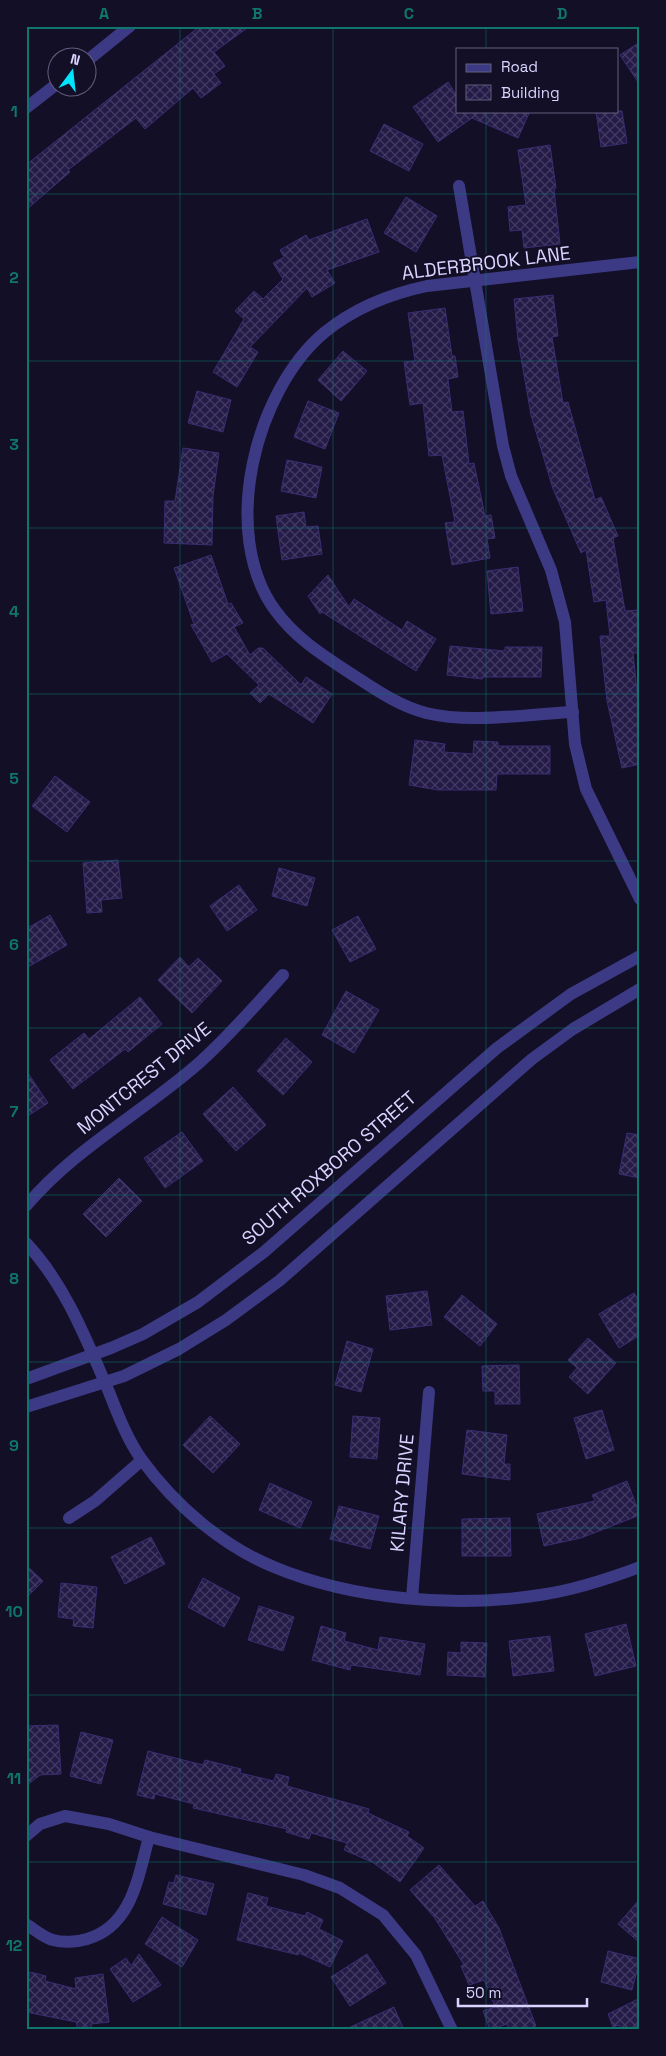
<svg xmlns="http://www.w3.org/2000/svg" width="666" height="2056" viewBox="0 0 666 2056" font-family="'Space Grotesk',sans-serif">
<defs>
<pattern id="building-cross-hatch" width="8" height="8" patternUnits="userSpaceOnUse" patternTransform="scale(1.25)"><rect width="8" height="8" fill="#241b47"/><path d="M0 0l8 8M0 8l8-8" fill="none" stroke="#433b63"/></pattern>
</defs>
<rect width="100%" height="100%" fill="#130f26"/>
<g fill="url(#building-cross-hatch)" stroke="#3b2d73">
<polygon points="200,26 250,26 214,52 225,66 214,74 221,83 201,98 193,88 145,129 136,118 68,170 70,172 26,210 26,165"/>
<polygon points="640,42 640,85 620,55"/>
<polygon points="448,82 457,96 457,111 530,111 518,138 472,118 438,142 413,107"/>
<polygon points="596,111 622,111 627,143 601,147"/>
<polygon points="384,124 423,144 409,171 370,151"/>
<polygon points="550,145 556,188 554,189 560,244 524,248 522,230 510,231 508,207 526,205 518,150"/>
<polygon points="406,197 437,216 416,252 384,233"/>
<polygon points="367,219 379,252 327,270 335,283 312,297 307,288 250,347 258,352 237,387 213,372 244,319 235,311 254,291 263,299 283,279 273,263 284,257 280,250 306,235 309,240"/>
<polygon points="553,295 558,336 552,337 563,403 568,402 595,500 601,497 618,536 613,538 625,611 640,610 640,653 633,653 640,720 640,764 622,768 607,701 602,656 600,636 610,636 606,600 594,602 586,550 581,553 553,489 531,415 518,340 514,299"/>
<polygon points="445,308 452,356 455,356 458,377 448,379 452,412 463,411 469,464 474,463 485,516 491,515 495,538 487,539 490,558 452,565 445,523 455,522 442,455 429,456 423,403 410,405 404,362 415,361 408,313"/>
<polygon points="343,351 367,371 341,401 318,380"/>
<polygon points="197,391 231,400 223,432 188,423"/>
<polygon points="308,401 339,413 325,449 294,437"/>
<polygon points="183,448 219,453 213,496 212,545 164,543 165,501 175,501"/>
<polygon points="287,460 322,467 316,498 281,491"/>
<polygon points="304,512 306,527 318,526 322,554 282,560 276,516"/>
<polygon points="211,555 228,604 231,603 243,623 234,627 250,655 258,648 263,648 301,685 306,677 332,694 313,723 269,694 260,703 250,693 259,685 227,654 212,662 191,625 194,624 174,568"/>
<polygon points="518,567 523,611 491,614 487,571"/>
<polygon points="328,575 349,607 354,599 402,630 407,621 436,639 416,671 322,612 320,614 308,596"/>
<polygon points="450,646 505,651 505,647 542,647 541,677 483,677 482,679 447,675"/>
<polygon points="415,740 445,744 444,752 473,754 474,741 498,742 498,746 550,746 550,774 497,774 496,790 438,790 409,785"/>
<polygon points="55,776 90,802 67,832 32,806"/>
<polygon points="118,860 122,898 101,900 102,912 87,913 83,863"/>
<polygon points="279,868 315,878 307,906 272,896"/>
<polygon points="239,885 257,910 227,931 210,906"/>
<polygon points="50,915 67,945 26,968 26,929"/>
<polygon points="358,916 376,949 350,962 332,930"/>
<polygon points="180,957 189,967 198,958 222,981 192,1013 158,980"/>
<polygon points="346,991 379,1010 354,1053 322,1035"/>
<polygon points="140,997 162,1024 128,1052 125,1049 73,1089 50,1060 84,1033 89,1039"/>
<polygon points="286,1038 312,1062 283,1095 257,1071"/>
<polygon points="26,1070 48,1103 26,1117"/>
<polygon points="233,1087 266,1125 236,1151 203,1114"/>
<polygon points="182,1132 203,1161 165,1188 144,1158"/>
<polygon points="627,1133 640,1135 640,1178 619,1174"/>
<polygon points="119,1178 142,1201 106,1237 83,1214"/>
<polygon points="427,1291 432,1325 390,1330 386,1296"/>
<polygon points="634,1293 640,1303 640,1335 619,1348 599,1314"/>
<polygon points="462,1295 497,1324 480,1346 444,1317"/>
<polygon points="588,1338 616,1363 588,1394 569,1377 577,1368 568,1360"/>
<polygon points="347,1341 373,1349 361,1392 335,1385"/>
<polygon points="519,1365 520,1404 495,1404 495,1391 483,1391 482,1366"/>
<polygon points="602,1410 614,1450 586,1459 574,1418"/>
<polygon points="210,1416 240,1444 213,1473 183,1445"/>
<polygon points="353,1416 380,1418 377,1459 350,1457"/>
<polygon points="467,1430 507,1435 504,1464 510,1464 510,1480 462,1474"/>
<polygon points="627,1481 640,1515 581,1538 544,1546 537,1514 595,1501 592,1495"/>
<polygon points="270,1483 312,1502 300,1528 259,1510"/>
<polygon points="339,1506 379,1516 370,1549 330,1539"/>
<polygon points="510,1518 511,1556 462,1556 462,1519"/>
<polygon points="151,1537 165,1564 125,1584 111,1557"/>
<polygon points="26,1565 43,1581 26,1598"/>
<polygon points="203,1578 240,1598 224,1627 188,1607"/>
<polygon points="61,1583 97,1587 93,1628 73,1626 74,1619 58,1617"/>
<polygon points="259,1606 294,1617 283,1651 248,1640"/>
<polygon points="626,1624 636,1666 595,1676 585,1634"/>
<polygon points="321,1626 346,1633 344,1641 378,1650 380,1637 425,1644 420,1675 351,1665 350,1670 312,1660"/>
<polygon points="550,1636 554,1671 513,1676 509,1641"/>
<polygon points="461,1642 487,1643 485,1677 447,1675 448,1652 461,1653"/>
<polygon points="58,1725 61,1774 40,1775 26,1786 26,1726"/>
<polygon points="81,1732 113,1740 101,1784 70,1776"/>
<polygon points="148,1751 203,1765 205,1760 241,1769 240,1773 274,1781 276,1774 289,1777 287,1786 369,1809 368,1813 409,1832 407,1836 424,1848 400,1882 372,1862 344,1850 347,1843 311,1833 309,1839 286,1832 287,1829 193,1808 194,1804 155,1794 154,1799 137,1795"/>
<polygon points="439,1865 475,1906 483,1901 499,1928 536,2026 524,2030 509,2030 507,2024 490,2030 483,2011 495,2007 484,1980 469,1985 461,1966 464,1965 434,1917 410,1890"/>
<polygon points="176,1875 214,1884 206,1915 163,1904 169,1882 174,1883"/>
<polygon points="248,1893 268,1898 266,1906 305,1916 307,1912 323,1920 319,1929 343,1941 330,1967 299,1953 298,1955 237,1940"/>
<polygon points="640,1899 640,1943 618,1924"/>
<polygon points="162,1917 198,1940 182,1967 145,1944"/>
<polygon points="608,1951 640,1959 632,1990 601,1982"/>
<polygon points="139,1954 161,1985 133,2002 110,1969 126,1958 131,1966"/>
<polygon points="367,1954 386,1983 350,2006 331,1977"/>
<polygon points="30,1972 46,1976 45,1981 76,1989 75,1978 103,1974 109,2022 91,2024 92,2030 78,2030 76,2022 26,2012 26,1987"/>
<polygon points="640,1998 640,2030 622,2030 619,2025 613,2027 608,2014"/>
<polygon points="394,2007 404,2030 344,2030"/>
</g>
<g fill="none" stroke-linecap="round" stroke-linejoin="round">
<g stroke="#3d3a85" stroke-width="12">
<polyline points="88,60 130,26"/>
<polyline points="26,108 58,83"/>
<polyline points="459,186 503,446 511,476 551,570 565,622 575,744 586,789 640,899"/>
<path d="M573,712C527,714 471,724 426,713C399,706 376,690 353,675C324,656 296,639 275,610C219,533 255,390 325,332C356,307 389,294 427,286L640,262"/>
<path d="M26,1206C75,1148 142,1113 199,1063C229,1036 256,1005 283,975"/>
<path d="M26,1243C65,1284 87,1341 109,1392C118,1415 128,1441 142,1460C175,1505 222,1546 274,1567C353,1600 456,1608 540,1595C575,1590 608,1579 640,1567"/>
<polyline points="26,1379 111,1348 143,1334 198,1302 264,1252 497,1048 571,994 640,956"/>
<polyline points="26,1407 124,1376 179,1349 226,1320 279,1281 532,1059 573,1029 640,989"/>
<polyline points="69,1518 95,1501 142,1460"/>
<polyline points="412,1598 429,1392"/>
<polyline points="26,1836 40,1824 65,1816 109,1824 149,1837 304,1875 340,1888 383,1915 416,1955 452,2030"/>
<path d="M26,1924C34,1929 44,1938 53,1940C63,1943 77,1942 87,1939C132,1926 138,1877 149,1837"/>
</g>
</g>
<path fill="none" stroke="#0f766e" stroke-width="1" stroke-opacity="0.55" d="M180,26V2030M333,26V2030M486,26V49M486,111V2030M26,194H640M26,361H640M26,528H640M26,694H640M26,861H640M26,1028H640M26,1195H640M26,1362H640M26,1528H640M26,1695H640M26,1862H640"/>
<g text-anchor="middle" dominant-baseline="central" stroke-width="4" stroke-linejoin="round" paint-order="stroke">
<g font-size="19" fill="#d9d4ff" stroke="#130f26">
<text transform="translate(486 263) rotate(-7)">ALDERBROOK LANE</text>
<text transform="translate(144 1078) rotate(-39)">MONTCREST DRIVE</text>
<text transform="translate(329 1168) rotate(-41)">SOUTH ROXBORO STREET</text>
<text transform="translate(402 1493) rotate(-85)">KILARY DRIVE</text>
</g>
</g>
<rect width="666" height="2056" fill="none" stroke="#130f26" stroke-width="55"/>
<rect x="456" y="48" width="162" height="65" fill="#130f26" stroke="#625e7d"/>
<rect x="466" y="64" width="25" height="8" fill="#3d3a85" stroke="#625e7d"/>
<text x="501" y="72" font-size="15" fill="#d9d4ff">Road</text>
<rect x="466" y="85" width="25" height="15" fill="url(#building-cross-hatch)" stroke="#625e7d"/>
<text x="501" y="98" font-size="15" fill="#d9d4ff">Building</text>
<g transform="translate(72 72) rotate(15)"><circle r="24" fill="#130f26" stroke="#625e7d"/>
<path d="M0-4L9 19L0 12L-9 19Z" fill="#00e5ff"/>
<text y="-8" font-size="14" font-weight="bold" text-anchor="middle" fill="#d9d4ff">N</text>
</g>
<path d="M458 1998v8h129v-8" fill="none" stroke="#d9d4ff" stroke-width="2.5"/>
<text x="466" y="1998" font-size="15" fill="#d9d4ff" stroke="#130f26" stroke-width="4" paint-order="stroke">50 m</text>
<rect x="28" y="28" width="610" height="2000" fill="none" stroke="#0f766e" stroke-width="2"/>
<g font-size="16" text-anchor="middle" font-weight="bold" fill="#0f766e">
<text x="104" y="19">A</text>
<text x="257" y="19">B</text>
<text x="409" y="19">C</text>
<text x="562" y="19">D</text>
<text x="14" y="117">1</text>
<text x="14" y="283">2</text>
<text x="14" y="450">3</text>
<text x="14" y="617">4</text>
<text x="14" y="784">5</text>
<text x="14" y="950">6</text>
<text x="14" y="1117">7</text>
<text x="14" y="1284">8</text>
<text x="14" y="1451">9</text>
<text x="14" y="1617">10</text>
<text x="14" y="1784">11</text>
<text x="14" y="1951">12</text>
</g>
</svg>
